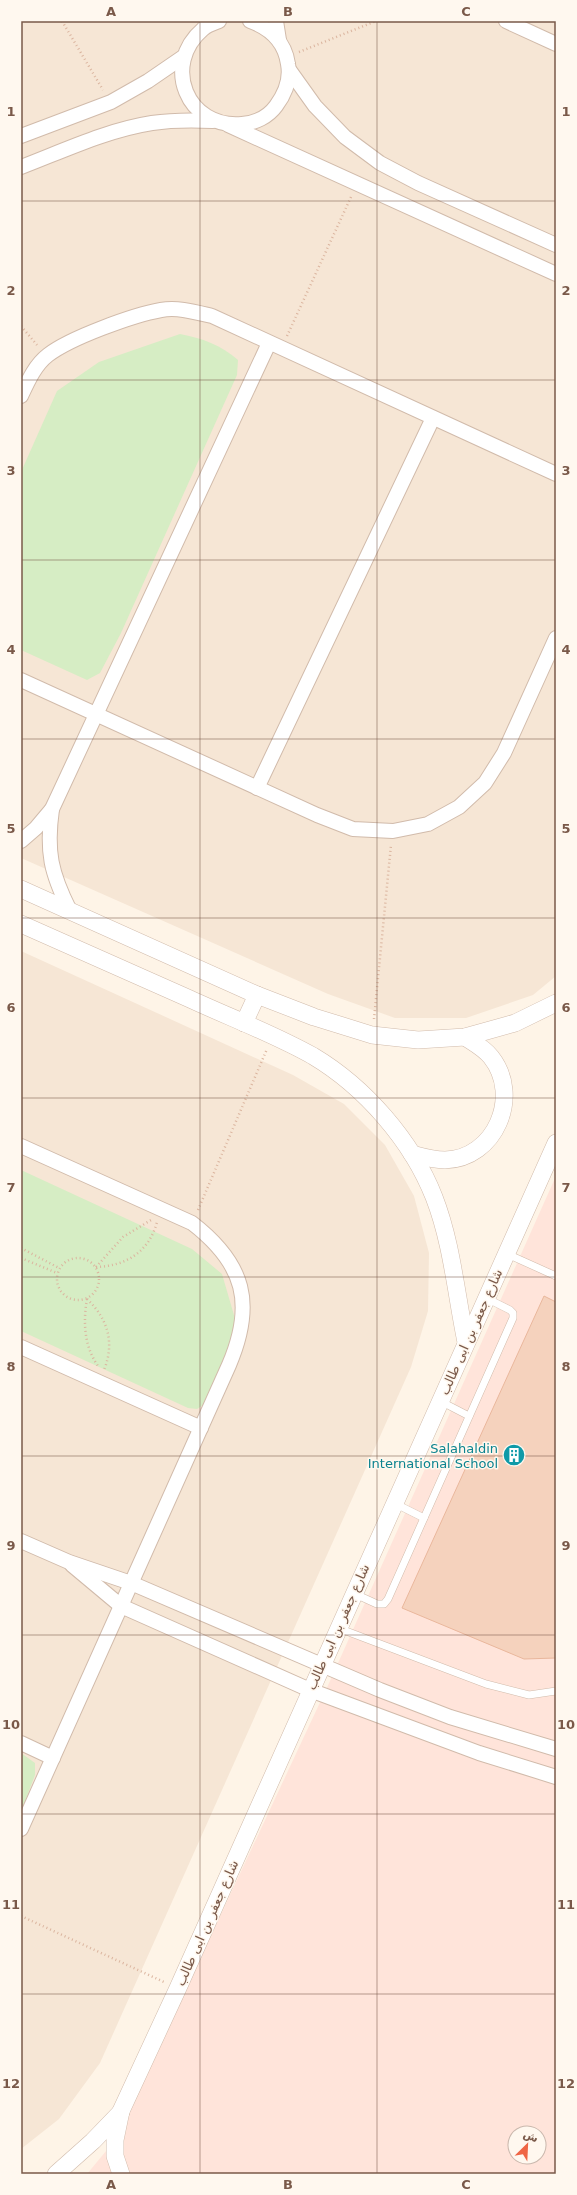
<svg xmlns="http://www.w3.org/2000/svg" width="577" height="2195" viewBox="0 0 577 2195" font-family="'DejaVu Sans','Noto Sans Arabic',sans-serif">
<rect width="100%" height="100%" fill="#fef4e7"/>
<g fill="#f6e6d5">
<polygon points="21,21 556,21 556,976 533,995 466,1018 395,1018 328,994 21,858"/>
<polygon points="21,951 293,1075 344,1104 385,1145 414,1196 429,1253 428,1311 411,1367 100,2063 59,2119 21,2149"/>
</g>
<path fill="#ffe4da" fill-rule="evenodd" d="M556,1176V2174H87L116,2139L330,1681ZM515,2133H539V2157H515Z"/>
<g fill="#d6edc4">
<path d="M180,334C202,338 221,345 238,360L237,375L121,633L100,673L87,680L21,650V472L57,391L99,362Z"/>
<polygon points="21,1170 192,1249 222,1274 236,1322 230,1352 208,1402 197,1409 188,1408 21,1331"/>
<polygon points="21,1753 35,1763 35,1775 21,1812"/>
</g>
<polygon fill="#f5d2bd" stroke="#e9b79c" points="544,1296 556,1302 556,1658 524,1659 402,1608"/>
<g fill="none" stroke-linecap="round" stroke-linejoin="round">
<g stroke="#d1bbab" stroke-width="8">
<g id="service">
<polyline points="507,1254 556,1276"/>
<polyline points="440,1401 469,1416"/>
<polyline points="394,1503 424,1518"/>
<polyline points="355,1594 377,1604 384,1604 388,1599 513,1318 513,1313 510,1310 486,1298"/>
<polyline points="338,1628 486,1684 529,1695 556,1691"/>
</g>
</g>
<g stroke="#d1bbab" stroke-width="16">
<g id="minor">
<path d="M219,21C214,23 207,25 203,29C161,65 187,129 242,124C255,123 268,117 276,106C285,94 291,80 288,64C285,42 270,28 250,21"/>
<polyline points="276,21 279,40"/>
<polyline points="506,21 556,44"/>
<polyline points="290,71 315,106 345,137 380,163 418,183 556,245"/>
<polyline points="228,125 556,274"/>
<polyline points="21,136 111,102 148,81 183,57"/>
<path d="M21,167C63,151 107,130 152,123C172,120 193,120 213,121"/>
<path d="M21,396C28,381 35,365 48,355C70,338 133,315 161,310C178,307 195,312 212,316L556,474"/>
<polyline points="21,680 317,815 353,829 393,831 428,824 459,807 485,783 504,753 556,638"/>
<polyline points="257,788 433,418"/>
<path d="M52,809C46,852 51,873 70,911"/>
<polyline points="21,841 36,828 52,809 269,343"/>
<path d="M21,1146L192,1223C245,1264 255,1304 229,1365L21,1829"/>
<polyline points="21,1347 201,1428"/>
<polyline points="21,1541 69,1562 131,1583 380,1690 450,1717 556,1749"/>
<polyline points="72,1565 121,1606 310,1690 479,1753 556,1777"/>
<polyline points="21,1743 53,1758"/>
</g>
</g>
<g stroke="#d1bbab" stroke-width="18">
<g id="tertiary">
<polyline points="21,889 257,995 314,1017 372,1035 418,1040 465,1037 515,1023 556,1003"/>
<path d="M21,924C77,949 134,974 190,999C231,1018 274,1034 313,1056C365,1087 412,1141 434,1197C452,1243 456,1294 466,1342"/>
<polyline points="244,1023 257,995"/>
<path d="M412,1154C423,1157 433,1160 445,1160C495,1159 522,1096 491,1057C484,1048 474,1043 465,1037"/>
<polyline points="56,2174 93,2141 121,2112"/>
<polyline points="121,2174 115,2156 115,2140 121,2111 178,1988 556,1143"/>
</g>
</g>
<g stroke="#dbb59f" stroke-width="2.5" stroke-dasharray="1 3" stroke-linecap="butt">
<polyline points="62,21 103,90"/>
<polyline points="299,52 376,21"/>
<polyline points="21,326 37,345"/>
<polyline points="287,336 351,197"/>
<polyline points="374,1019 391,845"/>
<polyline points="198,1210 267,1049"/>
<polyline points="21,1248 59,1268"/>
<circle cx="78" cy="1279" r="21"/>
<polyline points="21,1258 57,1273"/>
<polyline points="96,1267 123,1237 151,1220"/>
<path d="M96,1267C126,1266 149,1252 157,1222"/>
<path d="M87,1299C83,1322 84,1346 98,1366"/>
<path d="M87,1299C108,1319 115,1343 104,1370"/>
<polyline points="21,1916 164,1982"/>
</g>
<use href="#service" stroke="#fff" stroke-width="7"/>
<use href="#minor" stroke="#fff" stroke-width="14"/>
<use href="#tertiary" stroke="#fff" stroke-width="17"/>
</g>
<path fill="none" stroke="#7a5949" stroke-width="1" stroke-opacity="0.55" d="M200,21V2174M377,21V2174M21,201H556M21,380H556M21,560H556M21,739H556M21,918H556M21,1098H556M21,1277H556M21,1456H556M21,1635H556M21,1814H556M21,1994H556"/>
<defs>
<g id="building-disc" transform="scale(1.15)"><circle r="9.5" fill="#0f9aa8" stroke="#fff8ef"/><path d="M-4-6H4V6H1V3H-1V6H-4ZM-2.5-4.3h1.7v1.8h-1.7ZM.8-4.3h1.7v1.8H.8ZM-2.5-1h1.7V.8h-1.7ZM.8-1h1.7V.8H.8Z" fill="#fff"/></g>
</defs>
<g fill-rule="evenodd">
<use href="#building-disc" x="514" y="1455"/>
</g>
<g text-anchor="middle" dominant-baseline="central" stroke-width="3" stroke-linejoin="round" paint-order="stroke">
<g font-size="13" fill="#7a5949" stroke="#fff8ef">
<text transform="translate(471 1332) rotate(-66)">شارع جعفر بن ابى طالب</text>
<text transform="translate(338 1627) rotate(-66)">شارع جعفر بن ابى طالب</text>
<text transform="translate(207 1923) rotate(-66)">شارع جعفر بن ابى طالب</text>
</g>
<g font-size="13" fill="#0d838f" stroke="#fff8ef" text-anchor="end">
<text x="498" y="1448">Salahaldin<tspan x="498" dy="15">International School</tspan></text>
</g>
</g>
<rect width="577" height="2195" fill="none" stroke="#fff8ef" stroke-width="44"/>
<g transform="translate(527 2145) rotate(24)"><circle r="19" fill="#fff8ef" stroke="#cab8ad"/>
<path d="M0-3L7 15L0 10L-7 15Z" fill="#ef6645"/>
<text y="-6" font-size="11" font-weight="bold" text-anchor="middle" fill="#7a5949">ش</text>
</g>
<rect x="22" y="22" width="533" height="2151" fill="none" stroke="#7a5949" stroke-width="1.5"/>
<g font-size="13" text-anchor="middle" font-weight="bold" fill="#7a5949">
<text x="111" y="16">A</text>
<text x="288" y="16">B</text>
<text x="466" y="16">C</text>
<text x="11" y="116">1</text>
<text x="566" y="116">1</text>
<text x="11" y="295">2</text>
<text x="566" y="295">2</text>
<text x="11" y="475">3</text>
<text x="566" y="475">3</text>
<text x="11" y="654">4</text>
<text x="566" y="654">4</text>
<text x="11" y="833">5</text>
<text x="566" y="833">5</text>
<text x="11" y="1012">6</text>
<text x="566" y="1012">6</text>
<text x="11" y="1192">7</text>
<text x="566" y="1192">7</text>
<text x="11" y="1371">8</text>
<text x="566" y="1371">8</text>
<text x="11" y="1550">9</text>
<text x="566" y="1550">9</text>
<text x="11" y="1729">10</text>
<text x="566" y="1729">10</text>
<text x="11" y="1909">11</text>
<text x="566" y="1909">11</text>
<text x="11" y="2088">12</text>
<text x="566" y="2088">12</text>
<text x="111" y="2189">A</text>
<text x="288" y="2189">B</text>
<text x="466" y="2189">C</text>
</g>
</svg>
